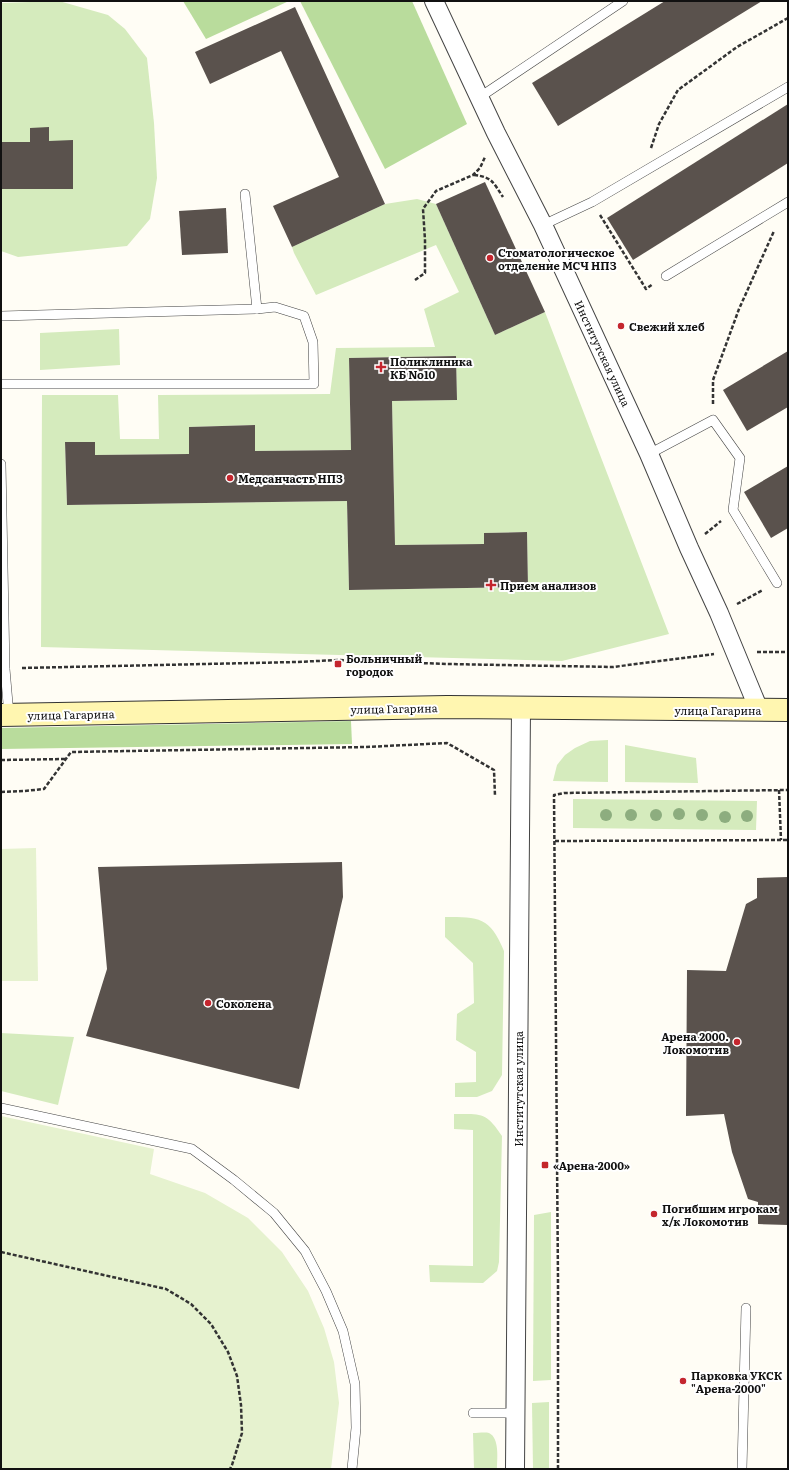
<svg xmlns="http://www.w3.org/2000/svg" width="789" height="1470" viewBox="0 0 789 1470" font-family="Literata,serif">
<rect width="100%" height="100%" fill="#fffdf5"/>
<g fill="#d5ebbd" fill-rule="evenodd">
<polygon points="59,1 108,15 125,29 147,58 154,123 157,178 150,219 127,246 18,257 1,251 1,3"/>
<path d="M417,199L436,204L495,335L545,312L669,634L562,661L41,647L42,395H118L120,439H159L158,395L330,394L336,348L435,347L424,309L459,292L436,245L316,295L294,253L292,247L385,204ZM456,356L457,400L392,401L395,545L484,544V533L527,532L528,587L349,590L347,501L67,505L65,443L95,442V455L189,454V427L255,425V451L351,450L349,358Z"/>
<polygon points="119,329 120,365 40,370 40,333"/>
<polygon points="608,740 608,782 553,781 557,765 565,755 575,748 590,741"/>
<polygon points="625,745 696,758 698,783 625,782"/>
<polygon points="573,799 757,801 756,830 573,828"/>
<path d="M445,917C479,917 490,917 504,951L502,1075L492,1091L477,1097H455V1083L476,1082V1052L456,1040L457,1014L474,1003L473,963L445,937Z"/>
<polygon points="1,1033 74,1037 58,1105 1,1091"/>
<path d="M454,1114C482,1114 486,1112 502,1136L499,1262L497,1271L483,1283L430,1282L429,1265L473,1266V1130L454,1129Z"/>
<polygon points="551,1212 551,1380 533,1381 534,1215"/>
<polygon points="549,1402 549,1469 533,1469 532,1403"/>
<path d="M473,1433C478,1433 485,1432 489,1433C500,1438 497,1460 497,1469H474Z"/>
</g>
<g fill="#b9dc9c">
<polygon points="183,1 289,1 206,39"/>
<polygon points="300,1 412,1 467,124 385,169"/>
<polygon points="351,721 352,744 1,749 1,728"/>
</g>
<g fill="#e6f2cf">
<polygon points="36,848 38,981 1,981 1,849"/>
<polygon points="1,1116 154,1149 150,1174 205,1193 248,1218 282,1252 308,1291 324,1328 334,1362 339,1403 331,1469 1,1469"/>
</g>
<g fill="#5a524d">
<polygon points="665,1 762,1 558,126 532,83"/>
<polygon points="295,7 385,204 292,247 273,206 339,177 281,51 210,84 195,52"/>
<polygon points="788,104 788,163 633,260 607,218"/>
<polygon points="49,127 49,141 73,140 73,189 1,189 1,142 30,142 30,128"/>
<polygon points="485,182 545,312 495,335 436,204"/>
<polygon points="226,208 228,253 182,255 179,211"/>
<polygon points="788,351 788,407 747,431 723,390"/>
<polygon points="456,356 457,400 392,401 395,545 484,544 484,533 527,532 528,587 349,590 347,501 67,505 65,442 95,442 95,455 189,454 189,427 255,425 255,451 351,450 349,358"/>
<polygon points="788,466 788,528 771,538 744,492"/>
<polygon points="342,862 343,897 299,1089 86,1036 107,969 98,867"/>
<polygon points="788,877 788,1225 758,1224 758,1202 748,1199 732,1152 724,1114 686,1116 687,970 726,971 746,904 757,898 757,878"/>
</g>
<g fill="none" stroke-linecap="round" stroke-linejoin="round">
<g stroke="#444" stroke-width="10">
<g id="service">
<polyline points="480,97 623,1"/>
<polyline points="543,225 592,202 788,87"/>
<polyline points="666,276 788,202"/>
<polyline points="1,316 257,309"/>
<polyline points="1,384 314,384 313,342 304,316 275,307 257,309 245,194"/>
<polyline points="649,454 713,420 740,458 733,510 777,583"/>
<polyline points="1,464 5,669 9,715"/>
<polyline points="1,1108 192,1149 234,1180 274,1213 305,1251 326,1291 343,1331 355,1384 356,1428 352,1469"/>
<polyline points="473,1413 516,1413"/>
<polyline points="742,1469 746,1308"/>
</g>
</g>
<g stroke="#444" stroke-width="20">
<g id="minor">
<polyline points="434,1 496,133 543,225 649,454 689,548 719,613 759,710"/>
<polyline points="515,1469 521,708"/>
</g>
</g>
<g stroke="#333" stroke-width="24">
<polyline id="secondary" points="1,715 447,707 788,710"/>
</g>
<g stroke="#333" stroke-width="2.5" stroke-dasharray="4 2" stroke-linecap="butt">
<polyline points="651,148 659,124 678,90 737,47 788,18"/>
<path d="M474,175C492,177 493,182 503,197"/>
<polyline points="600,215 646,289 653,284"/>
<polyline points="415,280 425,273 425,240 423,209 436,191 473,175 480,168 485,157"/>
<polyline points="713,404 713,380 739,309 774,231"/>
<polyline points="705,534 721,521"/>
<polyline points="737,604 763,590"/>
<polyline points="757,652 788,652"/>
<polyline points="22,668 297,662 338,660 447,664 613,667 714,654"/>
<polyline points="1,760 65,759"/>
<polyline points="779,790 781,840"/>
<polyline points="1,792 24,791 44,789 71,752 366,747 447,743 494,770 495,796"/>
<polyline points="555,841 788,840"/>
<polyline points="1,1252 166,1289 191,1304 211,1324 228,1352 237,1376 241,1405 242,1433 232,1465 230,1469"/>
<polyline points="558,1469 558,1280 554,795 564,793 788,790"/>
</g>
<use href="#service" stroke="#fff" stroke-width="9"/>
<use href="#minor" stroke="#fff" stroke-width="18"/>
<use href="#secondary" stroke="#fff6b0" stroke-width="22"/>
</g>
<g fill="#8dad7f">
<circle cx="679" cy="814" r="6"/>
<circle cx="606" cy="815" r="6"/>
<circle cx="631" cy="815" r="6"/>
<circle cx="656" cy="815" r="6"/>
<circle cx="702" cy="815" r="6"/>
<circle cx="747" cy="816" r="6"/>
<circle cx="725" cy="817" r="6"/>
</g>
<g fill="#c4262e" stroke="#fff" stroke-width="1.5">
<circle cx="490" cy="258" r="4"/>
<circle cx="621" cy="326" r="4"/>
<path d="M379 361h4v4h4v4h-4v4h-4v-4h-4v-4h4z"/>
<circle cx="230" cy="478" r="4"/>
<path d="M489 579h4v4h4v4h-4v4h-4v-4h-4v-4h4z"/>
<rect x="334" y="660" width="8" height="8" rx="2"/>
<circle cx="208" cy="1003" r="4"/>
<circle cx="737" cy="1042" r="4"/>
<rect x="541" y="1161" width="8" height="8" rx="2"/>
<circle cx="654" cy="1214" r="4"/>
<circle cx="683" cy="1381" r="4"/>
</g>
<g text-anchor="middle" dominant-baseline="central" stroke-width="4" stroke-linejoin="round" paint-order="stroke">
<g font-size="11" font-weight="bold" fill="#111" stroke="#fff" text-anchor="start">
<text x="498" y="252">Стоматологическое<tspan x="498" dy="13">отделение МСЧ НПЗ</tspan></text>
<text x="629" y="326">Свежий хлеб</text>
<text x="390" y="361">Поликлиника<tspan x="390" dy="13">КБ No10</tspan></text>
<text x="238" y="478">Медсанчасть НПЗ</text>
<text x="500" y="585">Прием анализов</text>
<text x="346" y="658">Больничный<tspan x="346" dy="13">городок</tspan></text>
<text x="216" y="1003">Соколена</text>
<text x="729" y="1036" text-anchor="end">Арена 2000.<tspan x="729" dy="13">Локомотив</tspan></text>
<text x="553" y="1165">«Арена-2000»</text>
<text x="662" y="1208">Погибшим игрокам<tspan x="662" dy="13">х/к Локомотив</tspan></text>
<text x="691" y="1375">Парковка УКСК<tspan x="691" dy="13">"Арена-2000"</tspan></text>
</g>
<g font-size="11" fill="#111" stroke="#fff">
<text transform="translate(603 353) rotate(65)">Институтская улица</text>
<text transform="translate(394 708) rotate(-1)">улица Гагарина</text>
<text x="718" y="710">улица Гагарина</text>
<text transform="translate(71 714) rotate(-1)">улица Гагарина</text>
<text transform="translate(518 1089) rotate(-90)">Институтская улица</text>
</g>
</g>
<rect width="789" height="1470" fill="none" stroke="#111111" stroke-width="4"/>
</svg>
